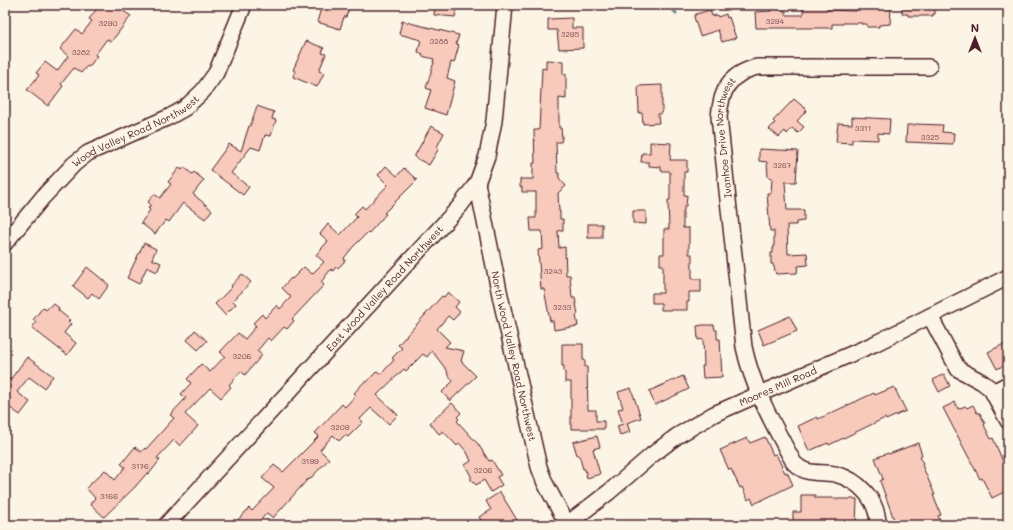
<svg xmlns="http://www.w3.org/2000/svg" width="1013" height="530" viewBox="0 0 1013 530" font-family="Mali,sans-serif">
<rect width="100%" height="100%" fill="#fcf5e5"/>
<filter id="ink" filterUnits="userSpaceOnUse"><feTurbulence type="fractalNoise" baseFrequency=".025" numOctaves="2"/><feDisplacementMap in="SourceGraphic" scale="8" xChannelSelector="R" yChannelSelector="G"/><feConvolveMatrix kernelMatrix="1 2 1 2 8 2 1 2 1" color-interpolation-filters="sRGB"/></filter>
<g filter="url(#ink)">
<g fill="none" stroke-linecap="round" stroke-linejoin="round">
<polyline stroke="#6b8a93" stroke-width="3" points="669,5 676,13"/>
</g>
<g fill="#f8cabc" stroke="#4a1f2b">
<polygon points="89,5 114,5 131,16 111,42 107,39 95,55 97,56 89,67 87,66 81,73 74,68 61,84 63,86 48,106 27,90 39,75 36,73 45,62 57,71 68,56 60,49 76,29 82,34 92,21 89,19 96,10"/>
<polygon points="322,5 350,5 346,17 344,17 340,29 317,22"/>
<polygon points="435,5 457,5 455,17 434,15"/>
<polygon points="770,5 781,5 781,11 786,11 786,15 803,15 803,5 827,5 827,10 856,11 856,5 873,5 873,8 891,8 890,24 879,25 879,27 867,27 867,24 861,24 862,23 843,23 843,24 832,24 832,28 756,28 755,12 771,11"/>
<polygon points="902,5 935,5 935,14 933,14 933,16 908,16 908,14 902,14"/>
<polygon points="710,10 712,16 717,15 718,17 726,14 727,18 729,17 736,38 722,42 718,30 700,36 694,17 696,14"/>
<polygon points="572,18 572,28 583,28 583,48 559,49 557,30 548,30 548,19"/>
<polygon points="402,21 459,35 456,44 459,45 454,63 451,62 447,78 455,81 446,115 425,108 431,90 426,88 434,62 433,62 434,59 422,56 423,54 418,52 421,40 399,34"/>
<polygon points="306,41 324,48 322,53 326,54 319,71 324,73 317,87 293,77 295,71 293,70"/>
<polygon points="546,60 563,61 563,74 566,74 566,99 559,98 559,128 561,128 562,138 561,142 556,142 557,173 559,173 559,178 566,186 558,193 559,211 560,211 560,219 563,219 563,230 558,231 559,248 565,247 566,275 570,275 572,298 575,298 578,314 576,315 578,326 554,330 553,321 550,321 544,289 541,289 538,250 543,249 542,231 531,231 530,218 536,218 536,192 522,192 522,187 520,187 520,179 533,179 533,163 535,163 534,130 539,130 542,68 546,69"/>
<polygon points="662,85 662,112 661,112 661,114 658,114 659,123 643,124 642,113 639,113 638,86"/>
<polygon points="794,99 807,110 797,121 804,127 798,133 792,128 787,134 785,131 779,137 769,129 775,123 773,121"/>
<polygon points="257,106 274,112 272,119 276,120 271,136 265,135 260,150 251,147 231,173 249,187 243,195 210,170 229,144 241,151 249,126 250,126"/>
<polygon points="852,117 890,119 889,134 878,133 878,140 852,139 852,143 836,142 838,123 852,124"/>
<polygon points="915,124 943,125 942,132 954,133 953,144 906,142 907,125 914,125"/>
<polygon points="431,126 444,133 437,147 439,148 429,165 414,157"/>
<polygon points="650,142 671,143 670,160 687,160 687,172 684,172 684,195 687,195 686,206 684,206 684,211 683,211 683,228 689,228 689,254 692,254 692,279 701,279 701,292 689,292 689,302 687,302 687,310 661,310 661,303 652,303 652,293 663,293 663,265 660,265 660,254 664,254 664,229 669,229 668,200 670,200 670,172 669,171 661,171 661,167 649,166 649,162 641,162 642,153 650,153"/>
<polygon points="759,149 798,151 796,182 785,182 787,210 804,210 804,221 796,222 796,225 787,225 788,254 807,253 808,265 798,266 797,273 776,274 773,264 771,264 771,253 773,253 773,248 774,248 774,231 770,231 767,193 771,193 772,178 768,177 767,162 759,161"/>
<polygon points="386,166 397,176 404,168 417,180 384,213 386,214 369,233 368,232 353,247 344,258 345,260 344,262 338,268 336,267 333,271 331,269 321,282 324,285 292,319 294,321 287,329 284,327 271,341 268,338 257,351 262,355 245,375 241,371 229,385 231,387 221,398 210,388 185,414 198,426 180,446 174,440 157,458 160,460 149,474 147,473 135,487 104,517 90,504 95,498 86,488 105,470 115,480 125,467 121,464 135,447 141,452 145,448 146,449 174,418 170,415 186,398 181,394 191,383 187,379 201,364 210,372 225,356 220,352 238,333 245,339 256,326 253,323 262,314 265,318 277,305 280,309 291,297 282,288 291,278 292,279 304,267 312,274 324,262 316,255 328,241 320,234 328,224 340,235 357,217 354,214 362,206 365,209 388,185 378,175"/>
<polygon points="184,167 192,174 194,172 204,180 193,194 212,210 205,219 183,203 169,222 166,220 155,234 141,223 150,210 148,208 151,205 148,202 154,194 160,198 171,184 168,182 179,168 182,170"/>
<polygon points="633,211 646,211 646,224 633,223"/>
<rect x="588" y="224" width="14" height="14"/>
<polygon points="144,243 156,249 152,259 161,263 157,272 147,267 139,284 127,278"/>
<polygon points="87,267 109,285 99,299 92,293 88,298 73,286"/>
<polygon points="242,274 251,282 233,301 236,304 225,315 215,304 232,287 231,286"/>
<polygon points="448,292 459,302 455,307 460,312 453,320 448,316 437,329 450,342 445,347 464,351 461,361 476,376 450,401 442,392 453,381 447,373 448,372 432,351 427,357 423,354 406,371 404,369 377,395 398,415 389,424 371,408 360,419 363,422 348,437 345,435 339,441 333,435 320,450 329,459 309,480 308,479 273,518 267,513 256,525 233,525 249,508 252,511 274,488 262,478 274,465 283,472 319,436 315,433 342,404 345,407 356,395 354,393 365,381 366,383 377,371 381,374 394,360 392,358 402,348 398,345 442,296 444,297"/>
<polygon points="53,303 59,308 58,310 70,320 68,322 71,324 64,333 76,343 67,355 32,328 36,322 33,320 43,307 46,310"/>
<polygon points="790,316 797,331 764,345 758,330"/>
<polygon points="703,325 714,325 715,330 717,330 717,339 720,339 722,377 703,378 702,366 704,366 703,339 698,340 697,326"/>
<polygon points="195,330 207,341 198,350 187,340"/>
<polygon points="1008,342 1008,363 997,369 988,352"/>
<polygon points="562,344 583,344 583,360 585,360 585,367 587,367 588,410 596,410 596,421 604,421 604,429 571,429 571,382 565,382 565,372 564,372 564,366 562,366"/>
<polygon points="27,357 53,376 44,388 29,377 17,392 30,402 20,415 5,404 5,376 10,380"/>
<polygon points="944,374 950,386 939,392 933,380"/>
<polygon points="683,376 689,389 655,405 649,391"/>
<polygon points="894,387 906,411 886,420 885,418 829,445 828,443 809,451 798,426 817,417 818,419 874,393 875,395"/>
<polygon points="631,388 641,418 627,423 630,432 620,435 617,426 623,424 618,409 623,408 618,392"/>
<polygon points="955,402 958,409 965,406 967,408 973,405 977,413 980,413 985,424 984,425 991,439 993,438 1004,464 1008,462 1008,477 1005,478 1008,485 1008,490 992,498 982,478 980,479 943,408"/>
<polygon points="452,403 461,413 457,417 459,419 457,421 478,444 489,461 492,460 501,475 497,477 502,485 491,492 484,480 476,485 471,480 471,476 465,465 471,461 467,452 459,443 457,446 443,431 439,434 430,423"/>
<polygon points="597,436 600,447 593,449 600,474 587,478 585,469 583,469 579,455 577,455 573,442"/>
<polygon points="765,437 773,455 776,454 785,473 787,472 793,485 754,504 751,498 748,500 742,487 740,488 731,469 729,470 720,450 747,438 750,443"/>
<polygon points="918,443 922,455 920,456 923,464 922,465 935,495 933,495 941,515 938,516 942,525 896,525 880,481 883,479 875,458 888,453 889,454"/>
<polygon points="500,492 517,520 509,525 484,525 479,517 491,510 486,501"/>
<polygon points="801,495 815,495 815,498 836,498 836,499 857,499 856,525 793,525 793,512 801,512"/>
</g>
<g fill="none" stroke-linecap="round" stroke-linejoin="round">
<g stroke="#4a1f2b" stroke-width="18">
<g id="minor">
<path id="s1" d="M477,183L501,300L539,467L545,483L567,524"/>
<path id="s2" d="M5,243L43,197L74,164L88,153L169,117L185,108L203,91L216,73L244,5"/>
<polyline points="930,316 958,369 982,382 991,389 1008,421"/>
<polyline points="993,392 1008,384"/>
<path id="s3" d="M166,525L460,206L477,183L487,156L494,121L505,5"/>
<path id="s4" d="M566,525L609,492L652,455L677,436L714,414L874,344L1008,277"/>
<path id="s5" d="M878,525C878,500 859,480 835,474C818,471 807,476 794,463C774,426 753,389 744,347L719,117C721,90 729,74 757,67H929"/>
</g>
</g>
<use href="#minor" stroke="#fcf5e5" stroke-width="15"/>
</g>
</g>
<g text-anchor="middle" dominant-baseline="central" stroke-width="3.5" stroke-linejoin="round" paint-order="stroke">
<g font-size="8" fill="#764a4f">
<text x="775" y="21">3294</text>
<text x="108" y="23">3290</text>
<text x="570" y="34">3295</text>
<text x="439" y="41">3288</text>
<text x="81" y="52">3282</text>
<text x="863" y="128">3311</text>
<text x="930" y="137">3325</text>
<text x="782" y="165">3267</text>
<text x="553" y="271">3243</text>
<text x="562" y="307">3233</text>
<text x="242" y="356">3206</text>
<text x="340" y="427">3209</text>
<text x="310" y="461">3199</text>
<text x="140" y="466">3176</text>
<text x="483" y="470">3206</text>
<text x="109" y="496">3166</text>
</g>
<g font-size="10" fill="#4a1f2b" stroke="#fcf5e5">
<text stroke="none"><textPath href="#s2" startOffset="175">Wood Valley Road Northwest</textPath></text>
<text stroke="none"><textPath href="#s5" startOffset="454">Ivanhoe Drive Northwest</textPath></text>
<text stroke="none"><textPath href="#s3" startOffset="322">East Wood Valley Road Northwest</textPath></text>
<text stroke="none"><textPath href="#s1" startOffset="177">North Wood Valley Road Northwest</textPath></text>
<text stroke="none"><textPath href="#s4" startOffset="255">Moores Mill Road</textPath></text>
</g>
</g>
<rect width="1013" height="530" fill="none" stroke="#fcf5e5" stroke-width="20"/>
<rect x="10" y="10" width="993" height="510" fill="none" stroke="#4a1f2b" stroke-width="1.5" filter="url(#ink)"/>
<g transform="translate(975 38)" stroke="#fcf5e5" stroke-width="3" paint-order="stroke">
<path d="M0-3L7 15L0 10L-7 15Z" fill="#4a1f2b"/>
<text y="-6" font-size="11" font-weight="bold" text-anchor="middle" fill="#4a1f2b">N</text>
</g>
</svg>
